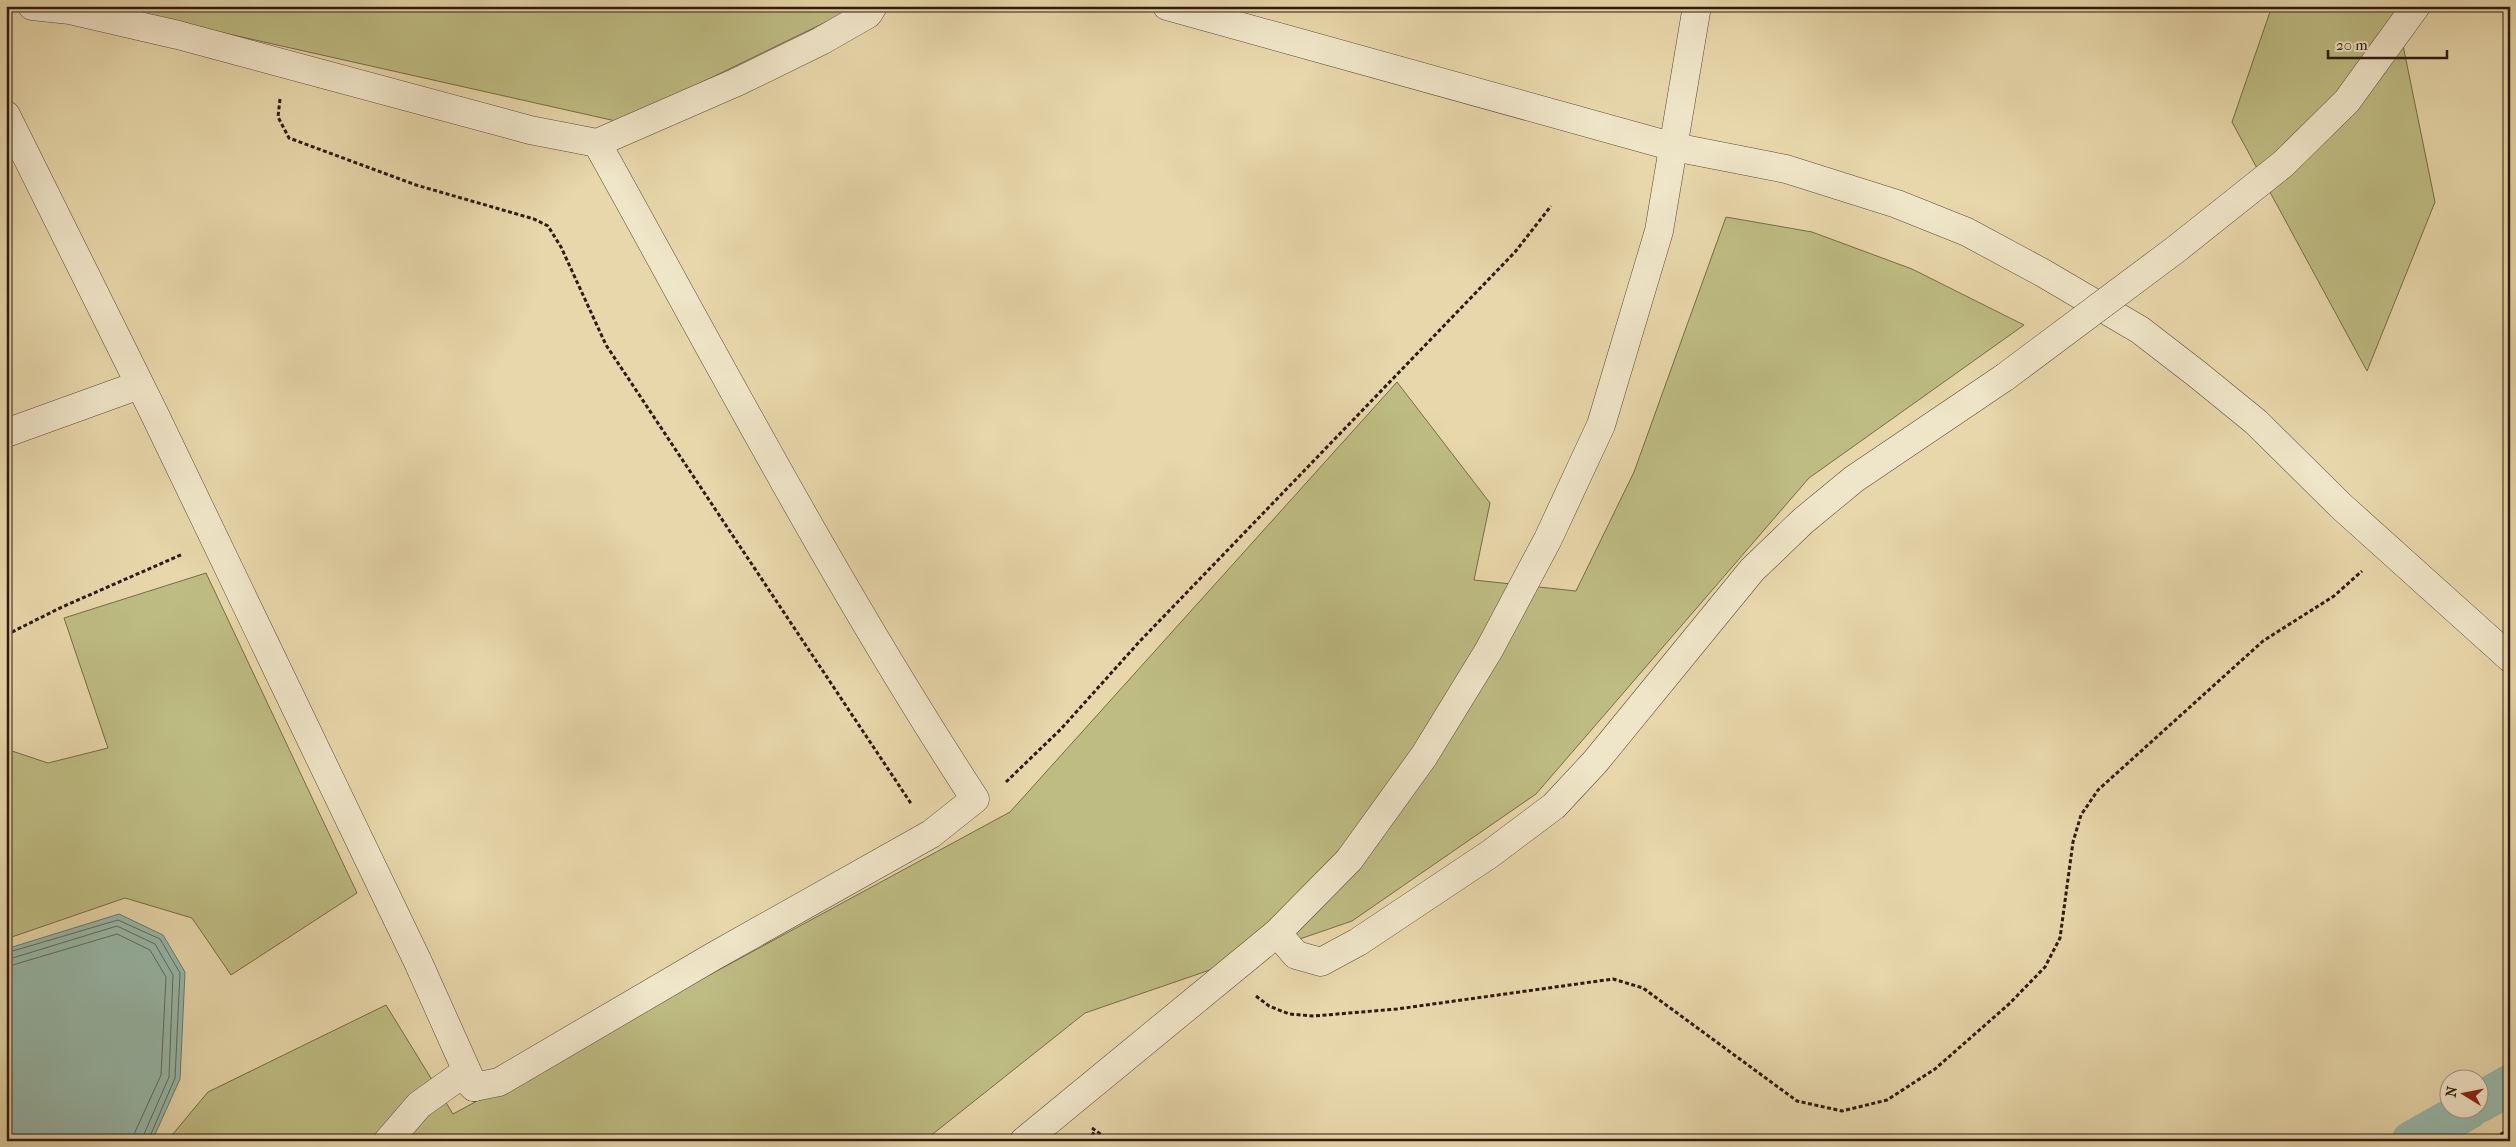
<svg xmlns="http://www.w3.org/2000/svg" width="2516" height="1147" viewBox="0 0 2516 1147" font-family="'IM FELL French Canon',serif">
<rect width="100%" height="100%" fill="#e7d7aa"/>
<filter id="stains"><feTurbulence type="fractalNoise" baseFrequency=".004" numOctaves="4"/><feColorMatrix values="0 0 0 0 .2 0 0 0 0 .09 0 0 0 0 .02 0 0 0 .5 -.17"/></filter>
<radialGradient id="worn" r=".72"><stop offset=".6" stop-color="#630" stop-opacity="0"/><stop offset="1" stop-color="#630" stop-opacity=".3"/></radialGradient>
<g fill="#bebc83" stroke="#766c48">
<polygon points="124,6 854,6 830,20 620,122 126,11"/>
<polygon points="2272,6 2395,6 2435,202 2367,371 2232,122"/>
<polygon points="1726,217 1812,232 1912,269 2024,325 1809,478 1536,794 1352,921 1085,1013 924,1141 167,1141 208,1092 386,1005 453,1114 1010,812 1397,382 1490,503 1474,580 1576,591 1634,472"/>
<polygon points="206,573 357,893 231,975 192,918 125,898 6,939 6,749 48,763 108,748 64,618"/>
</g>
<polygon fill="#97b9ab" stroke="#6d7a6c" points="119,914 163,935 185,972 180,1079 152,1141 6,1141 6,949"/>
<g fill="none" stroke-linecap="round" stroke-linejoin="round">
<g stroke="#626a5c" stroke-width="1">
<polyline points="6,953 118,920 160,939 180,973 175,1078 148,1141"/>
<polyline points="6,960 117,926 155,944 173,975 169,1077 141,1141"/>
<polyline points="6,967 117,934 150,950 166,977 161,1075 135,1132 134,1141"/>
</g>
<g stroke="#97b9ab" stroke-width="41">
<polyline points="2478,1103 2510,1085"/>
<polyline points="2412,1141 2467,1110"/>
</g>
<g stroke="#5c4a35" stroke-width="29">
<g id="minor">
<polyline points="32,6 70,10 178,35 530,130 597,143 737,82 821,41 868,14 873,6"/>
<polyline points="6,115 154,413 418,962 474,1087"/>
<polyline points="2175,250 2283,164 2347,101 2416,6"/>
<polyline points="6,433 139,385"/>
<polyline points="1277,933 1296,955 1321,962 1358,942 1490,854 1554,806 1595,762 1752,570 1803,521 1854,479 2005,377"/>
<path d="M474,1087L499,1082L714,956L931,834L975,799C837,588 720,364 597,143"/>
<polyline points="388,1141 419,1105 461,1075 474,1087"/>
</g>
</g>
<g stroke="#5c4a35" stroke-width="29">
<g id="tertiary">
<polyline points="1167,6 1674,147 1786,169 1897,204 1967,232 2043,273 2140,330 2197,374 2256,422 2341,506 2510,658"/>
<polyline points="1024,1141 1277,933 1349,860 1424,756 1489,650 1548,539 1601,425 1659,231 1697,6"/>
</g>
</g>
<g stroke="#2e1b0e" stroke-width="3" stroke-dasharray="4 2.5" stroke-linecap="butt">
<polyline points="280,99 278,117 289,138 416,185 534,219 548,226 561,247 606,345 912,805"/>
<polyline points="6,635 62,607 183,554"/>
<polyline points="1006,782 1061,729 1140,641 1515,252 1551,206"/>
<polyline points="1256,996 1269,1006 1289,1014 1314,1016 1397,1009 1613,979 1643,988 1797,1101 1842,1111 1887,1100 1935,1069 2009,1004 2045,967 2060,938 2073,842 2081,815 2098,790 2263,641 2334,596 2362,571"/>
<polyline points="1092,1128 1110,1141"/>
<polyline points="1088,1141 1095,1131"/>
<polyline points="2489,1141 2510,1129"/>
</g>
<use href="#minor" stroke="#efe5c8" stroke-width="28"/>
<use href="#tertiary" stroke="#efe5c8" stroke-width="28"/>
<g stroke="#5c4a35" stroke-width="29" stroke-linecap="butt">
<polyline id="minor-bridge" points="2005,377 2175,250"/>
</g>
<use href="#minor-bridge" stroke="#efe5c8" stroke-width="28"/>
</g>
<rect width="2516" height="1147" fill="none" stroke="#e7d7aa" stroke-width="25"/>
<rect x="8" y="8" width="2501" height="1132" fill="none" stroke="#2e1b0e" stroke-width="2.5"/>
<rect x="12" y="12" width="2491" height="1122" fill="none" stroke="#2e1b0e"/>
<g transform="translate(2464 1094) rotate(280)"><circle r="24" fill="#efe5c8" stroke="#a2947e"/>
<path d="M0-4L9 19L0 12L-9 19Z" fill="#8f2418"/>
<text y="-8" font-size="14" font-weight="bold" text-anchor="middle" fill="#2e1b0e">N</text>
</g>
<path d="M2328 50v8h119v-8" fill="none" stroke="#2e1b0e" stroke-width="2.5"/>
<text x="2336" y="50" font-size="15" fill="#2e1b0e" stroke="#efe5c8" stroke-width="4" paint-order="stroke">20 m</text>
<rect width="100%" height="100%" filter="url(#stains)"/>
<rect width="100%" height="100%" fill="url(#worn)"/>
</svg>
